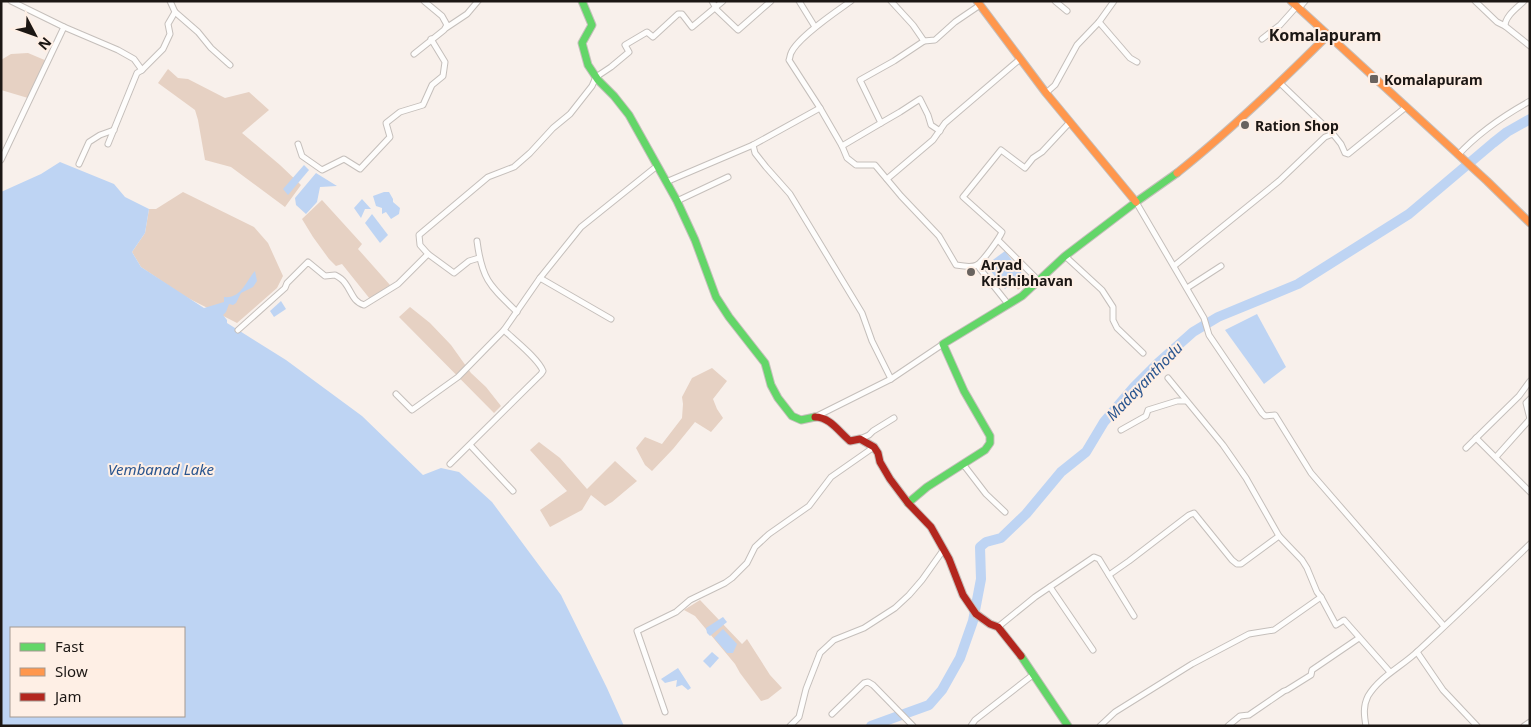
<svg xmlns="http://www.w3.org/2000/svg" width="1531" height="727" viewBox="0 0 1531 727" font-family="'Noto Sans',sans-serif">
<rect width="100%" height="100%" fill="#f8f0eb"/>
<g fill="#e6d1c3">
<polygon points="28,53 47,61 28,98 1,90 1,60 11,54"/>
<polygon points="168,69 178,78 188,79 225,98 249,92 269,110 242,133 280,165 301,185 285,207 231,167 205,160 198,120 195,110 158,83"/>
<polygon points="183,192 254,227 268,243 283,276 277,288 237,323 184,296 141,267 132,252 145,233 149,209 156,209"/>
<polygon points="322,200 362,244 358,249 390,285 370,299 342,264 336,266 329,259 313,237 302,219"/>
<polygon points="1025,276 1029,281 1018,290 1014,284"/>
<polygon points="410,307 430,323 451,345 471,373 486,387 501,406 494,413 399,317"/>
<polygon points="712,368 727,381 713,399 717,409 723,418 711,432 695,422 673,449 652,471 645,465 636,448 645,437 662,444 682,418 683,404 682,397 692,378"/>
<polygon points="539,442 560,458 587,489 615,461 637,481 612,502 605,506 591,495 582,510 550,527 540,510 567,491 530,450"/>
<polygon points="700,600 742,644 747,639 770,675 782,688 768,699 761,701 740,673 735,664 695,616 684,610"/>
</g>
<g fill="#bed4f3" fill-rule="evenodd">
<path d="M60,162L114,184L125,197L149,209L145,233L132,252L141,267L204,308L224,302V297C241,299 246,281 255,271L257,281L253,287L241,293L236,303L233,305L229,304L226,312L223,315L227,320V323L286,360L362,416L423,475L441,468L459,472L492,502L561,595L607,688L624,726H1V192L41,174ZM11,628H184V716H11Z"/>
<polygon points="304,165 309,170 288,195 283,189"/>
<polygon points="316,173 337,186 320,187 317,202 306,214 296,205 295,198"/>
<polygon points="384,192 389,192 393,199 393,202 400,208 399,214 391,219 386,212 382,214 382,208 376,206 373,196"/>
<polygon points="362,199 371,209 365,209 361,218 354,208"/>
<polygon points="372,214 388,235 380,243 365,223"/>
<polygon points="1005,251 1023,275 1005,289 986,265"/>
<polygon points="281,301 286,309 274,317 270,311"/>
<polygon points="1257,314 1286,367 1264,384 1225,330"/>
<polygon points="723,617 727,622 710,636 707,633 706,628"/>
<polygon points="723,629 737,644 733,653 727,653 714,638"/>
<polygon points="712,652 719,658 710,668 703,661"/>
<polygon points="678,668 691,688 688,690 682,685 676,687 677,680 665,683 661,679"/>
</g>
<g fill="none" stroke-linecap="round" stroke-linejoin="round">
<polyline stroke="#bed4f3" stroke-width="10" points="871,726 929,705 942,690 960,658 973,621 981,579 980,547 986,542 1001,538 1026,514 1061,472 1086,452 1104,422 1134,387 1158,363 1193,332 1218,317 1298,284 1409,214 1493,143 1507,132 1530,119"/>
<g stroke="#c5bfbb" stroke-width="7">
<g id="street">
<polyline points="712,1 717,10 738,30 771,1"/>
<polyline points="799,1 815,27"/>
<polyline points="891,1 913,25 924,41"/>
<polyline points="1055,1 1067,11"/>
<polyline points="1475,1 1497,22 1505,26"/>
<path d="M1524,1C1517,8 1505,16 1505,26L1530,46"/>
<polyline points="1299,8 1305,1"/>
<polyline points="175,12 198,32 211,48 230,65"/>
<polyline points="1099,22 1130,58 1137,62"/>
<polyline points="64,27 118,50 134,59 142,70 137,73 108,144"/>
<polyline points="446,28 467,14 478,1"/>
<polyline points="1262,39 1280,25 1297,6"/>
<polyline points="414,54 444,30 447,25 442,16 424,1"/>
<polyline points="142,70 163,49 170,34 168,24 175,12 170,1"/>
<polyline points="1280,83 1333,134"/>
<polyline points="1046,93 1055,85 1077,45 1099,22 1114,1"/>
<path d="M820,108L789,60C790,58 790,55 791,53C798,37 837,11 851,1"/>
<polyline points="881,123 900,112 920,99 928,115 931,125 940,131"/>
<polyline points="298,144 302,156 322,170 344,159 360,169 390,137 386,123 400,112 423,105 432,85 443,76 445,62 431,39"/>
<polyline points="753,145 755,153 766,167 790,194 862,313 872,341 891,379"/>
<path d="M842,146L847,158L856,165H875L901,196L939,236L956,265C962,266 971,268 977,265C983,261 999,239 1002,232L963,197L1001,150L1025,168L1033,158L1042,152L1070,122"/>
<path d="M1458,155C1479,132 1503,116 1530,101"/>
<polyline points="1,160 64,27 11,1"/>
<polyline points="79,164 89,142 100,135 114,130"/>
<polyline points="887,179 933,140 945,123 1020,59"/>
<polyline points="666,182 753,145 820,108 842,146 881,123 860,80 894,61 924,41 935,40 955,22 980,5"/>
<polyline points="677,201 728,177"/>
<polyline points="1136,202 1204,318 1209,335 1262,413 1265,416 1275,415 1311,473 1444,626"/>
<polyline points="998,240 1039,281"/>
<path d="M477,241C482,280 490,286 517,312"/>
<polyline points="428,254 454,273 469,261 479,258"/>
<polyline points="1065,256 1102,290 1113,307 1113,320 1117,328 1143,353"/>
<polyline points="977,265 1008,304"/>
<polyline points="1174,266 1279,181 1325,137 1333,134 1341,144 1345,153 1348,154 1406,107"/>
<polyline points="540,278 611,319"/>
<polyline points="1187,288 1221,266"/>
<path d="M238,330L285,288L287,283L308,262L325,276L335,275C339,277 343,280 345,283C352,292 353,302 364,305L398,284L428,254L420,245L419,235L488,177L514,167L530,153L553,128L570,114L592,86L596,77L611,67L629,52L625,45L647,32L653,37L678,14H682L692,27L723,1"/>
<polyline points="396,394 412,410 458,377 504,330"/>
<polyline points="1530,399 1526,403 1530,419"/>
<polyline points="817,416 891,379 943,344"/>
<polyline points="1121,430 1146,416 1148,410 1177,401 1186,401"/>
<polyline points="1476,438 1530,492"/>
<polyline points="860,439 869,435 873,431 894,418"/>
<polyline points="470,445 513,491"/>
<polyline points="1466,448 1519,396 1530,381"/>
<polyline points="1496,457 1530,419"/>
<path d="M450,464L541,374L543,371C538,358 514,340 504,330L540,278L581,227L657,166"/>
<polyline points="963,464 986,494 1005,512"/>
<polyline points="1109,575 1129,561 1189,515 1194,513 1232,560 1237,564 1241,564 1279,536"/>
<polyline points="1050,587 1093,650"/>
<polyline points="1321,597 1336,625 1344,620 1390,672"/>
<polyline points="998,627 1035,597 1094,557 1099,559 1134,616"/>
<polyline points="1417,652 1443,690 1477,726"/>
<polyline points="665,712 637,631 676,612 690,600 725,583 732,578 747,563 755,547 769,534 809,506 831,477 874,447"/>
<polyline points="832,714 864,683 868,682 873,685 913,726"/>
<polyline points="790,726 799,717 806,689 820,653 834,640 864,628 895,608 909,595 922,580 944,549"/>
<polyline points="971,726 975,720 1034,674"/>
<polyline points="1100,726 1115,712 1192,664 1249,634 1274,630 1321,597 1317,592 1307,568 1302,560 1279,536 1246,478 1223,445 1168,378"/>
<polyline points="1228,726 1240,716 1249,715 1284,691 1287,690 1311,675 1312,670 1359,638"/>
<path d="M1366,726C1364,715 1363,706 1368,696C1380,676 1403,666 1419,650C1456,616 1493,580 1530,544"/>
<polyline points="1524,726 1530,722"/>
</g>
</g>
<g stroke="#c5bfbb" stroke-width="9">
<g id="fast">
<polyline points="582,1 592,25 582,43 588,65 598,80 614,96 629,115 677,201 695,240 716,297 729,317 765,363 771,385 778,398 792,416 801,420 815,417"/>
<polyline points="908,503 927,487 985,450 990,443 990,436 964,391 943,344 1022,296 1065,256 1136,202 1177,173"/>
<polyline points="1021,656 1068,726"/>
</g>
</g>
<g stroke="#c5bfbb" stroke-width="9">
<g id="slow">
<polyline points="977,1 1046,93 1136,202"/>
<polyline points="1291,1 1487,181 1530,223"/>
<path d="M1177,173C1231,130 1280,83 1328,35"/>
</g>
</g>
<g stroke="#c5bfbb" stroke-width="9">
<path id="jam" d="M815,417C830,417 839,432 850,441L860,439L874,447L878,453L880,462L890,479L908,503L931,527L949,559L963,595L976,614L990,624L998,627L1021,656"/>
</g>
<use href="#street" stroke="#fefdfc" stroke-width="5"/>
<use href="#fast" stroke="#63d668" stroke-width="7"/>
<use href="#slow" stroke="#ff974d" stroke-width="7"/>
<use href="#jam" stroke="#b3261e" stroke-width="7"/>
</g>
<g fill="#69635f" stroke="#feefe5" stroke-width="2">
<rect x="1369" y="74" width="10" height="10" rx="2.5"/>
<circle cx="1245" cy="125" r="5"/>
<circle cx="971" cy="272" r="5"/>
</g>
<g text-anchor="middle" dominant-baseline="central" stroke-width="4" stroke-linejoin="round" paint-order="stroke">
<g font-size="14" font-weight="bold" fill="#1c1714" stroke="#feefe5" text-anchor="start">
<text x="1384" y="79">Komalapuram</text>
<text x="1255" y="125">Ration Shop</text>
<text x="981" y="264">Aryad<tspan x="981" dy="16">Krishibhavan</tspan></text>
</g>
<g font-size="15" font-style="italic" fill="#2a558f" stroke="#feefe5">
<text transform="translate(1144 381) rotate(-46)">Madayanthodu</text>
<text x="161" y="469">Vembanad Lake</text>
</g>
<g font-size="16" font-weight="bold" fill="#1c1714" stroke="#feefe5">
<text x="1325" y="35">Komalapuram</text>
</g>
</g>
<rect width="1531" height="727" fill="none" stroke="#1c1714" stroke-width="5"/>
<rect x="10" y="627" width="175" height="90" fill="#feefe5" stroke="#a49991"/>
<rect x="20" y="643" width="25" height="8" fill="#63d668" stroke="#a49991"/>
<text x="55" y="652" font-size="15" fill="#1c1714">Fast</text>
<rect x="20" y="668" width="25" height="8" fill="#ff974d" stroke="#a49991"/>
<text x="55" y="677" font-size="15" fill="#1c1714">Slow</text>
<rect x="20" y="693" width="25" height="8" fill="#b3261e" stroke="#a49991"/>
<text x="55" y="702" font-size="15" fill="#1c1714">Jam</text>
<g transform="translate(35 35) rotate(131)" stroke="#feefe5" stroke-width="4" paint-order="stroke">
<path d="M0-4L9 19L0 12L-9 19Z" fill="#1c1714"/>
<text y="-8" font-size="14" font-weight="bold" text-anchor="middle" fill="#1c1714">N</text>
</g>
</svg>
